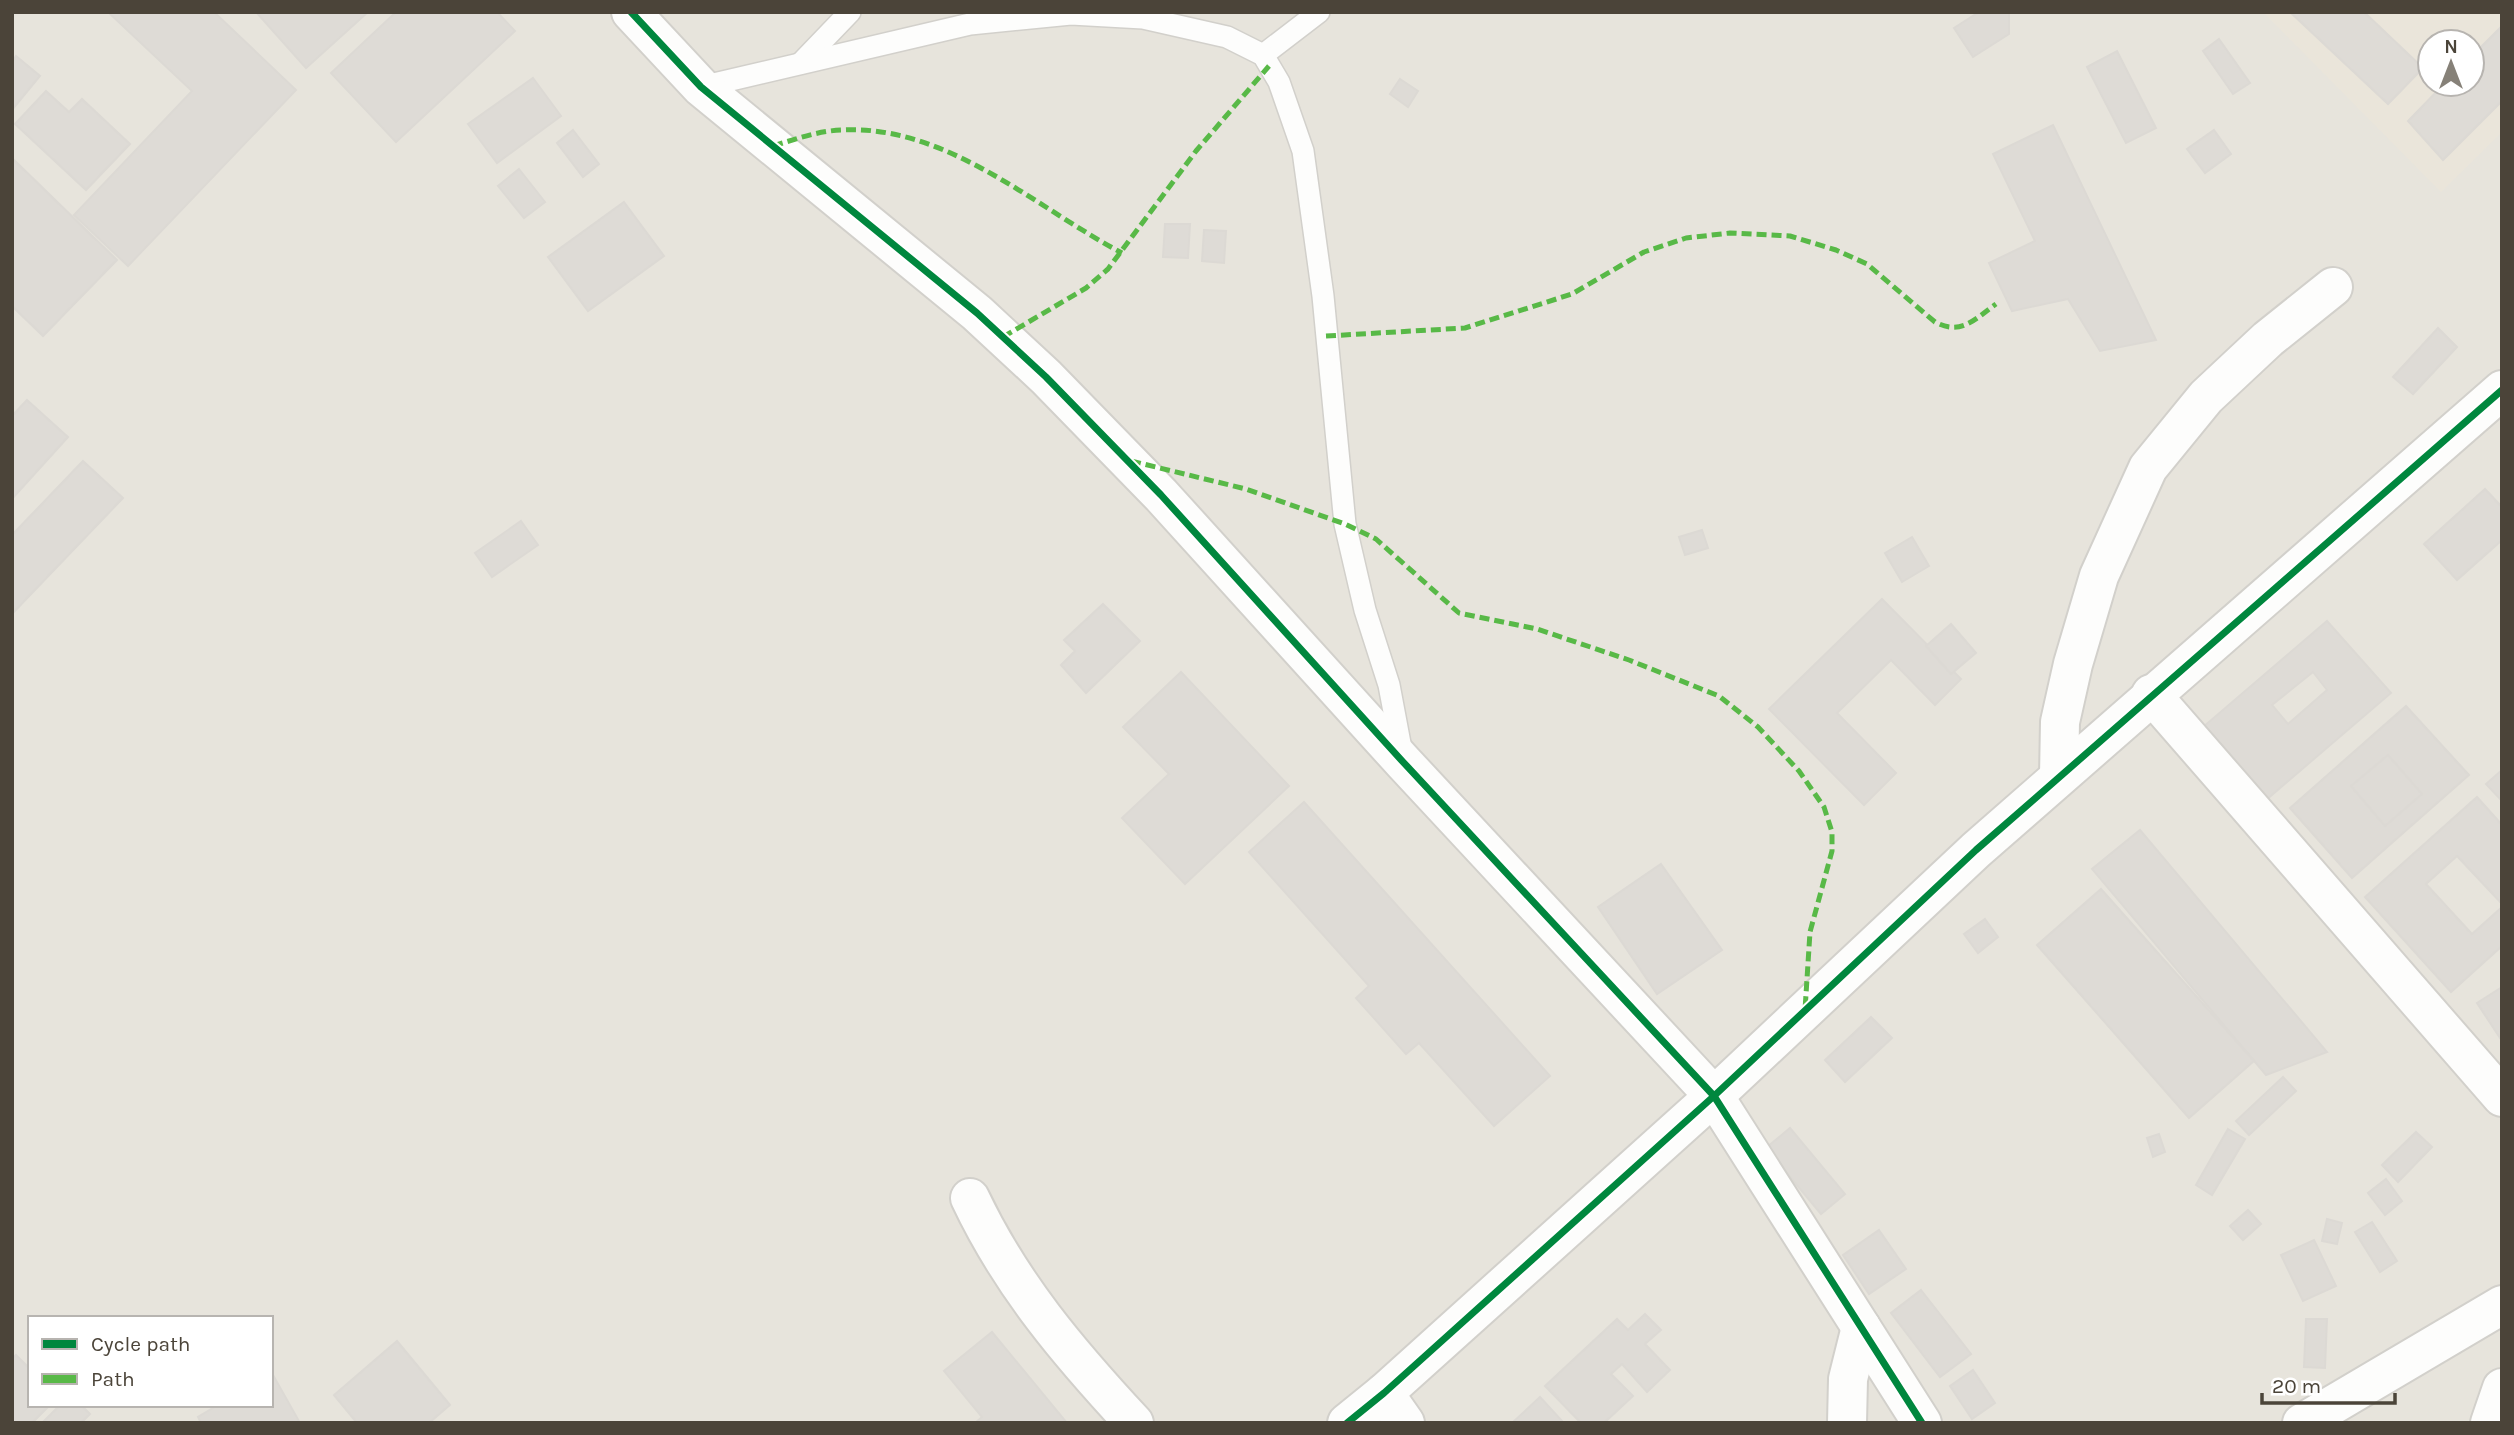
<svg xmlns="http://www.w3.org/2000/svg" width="2514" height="1435" viewBox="0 0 2514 1435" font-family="Karla,sans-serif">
<rect width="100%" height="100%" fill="#f4f2ee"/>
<path fill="#e7e4dc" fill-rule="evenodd" d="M12,12H2502V1423H12ZM2430,42H2472V84H2430ZM30,1318H271V1405H30Z"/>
<path fill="#eae5da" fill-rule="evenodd" d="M2263,12H2502V132L2441,192ZM2430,42H2472V84H2430Z"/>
<g fill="#dedbd6" stroke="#dcd9d4" stroke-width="2" fill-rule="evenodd">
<polygon points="108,12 214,12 296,90 128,266 74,215 192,91"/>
<polygon points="256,12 368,12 306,68"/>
<polygon points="396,12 497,12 515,31 396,142 331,73"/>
<polygon points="1979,12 2009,12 2009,34 1973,57 1954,28"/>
<polygon points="2290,12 2364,12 2423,68 2388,104"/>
<polygon points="2502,26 2502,101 2443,160 2408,121 2444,84 2472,84 2472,56"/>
<polygon points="2219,39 2250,83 2233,94 2203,51"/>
<polygon points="2117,51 2156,128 2126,143 2087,67"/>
<polygon points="16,56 40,76 12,110 12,62"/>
<polygon points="533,78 561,116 497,163 468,124"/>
<polygon points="1400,79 1418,91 1408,107 1390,94"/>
<polygon points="46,91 69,112 82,99 130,144 86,190 15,124"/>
<polygon points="2053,125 2156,340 2100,351 2068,299 2012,311 1989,263 2035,241 1993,154"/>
<polygon points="573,130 599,164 583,177 557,143"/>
<polygon points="2214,130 2231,154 2205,173 2187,149"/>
<polygon points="12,158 117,260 43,336 12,306"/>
<polygon points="519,169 545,202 524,218 498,186"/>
<polygon points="624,202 664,256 588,311 548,257"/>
<polygon points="1165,224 1190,224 1188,258 1163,257"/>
<polygon points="1204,230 1226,231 1224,263 1202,261"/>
<polygon points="2438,328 2457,347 2413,394 2393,377"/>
<polygon points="27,400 68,437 12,499 12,416"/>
<polygon points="83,461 123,498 12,614 12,535"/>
<polygon points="2485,489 2502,507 2502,540 2457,580 2424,544"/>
<polygon points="521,521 538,545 492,577 475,553"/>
<polygon points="1702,530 1708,548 1685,555 1679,537"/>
<polygon points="1912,537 1929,566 1902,582 1885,553"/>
<polygon points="1882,599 1961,679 1935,705 1891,660 1837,713 1896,773 1864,805 1769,709"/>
<polygon points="1103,604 1140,641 1086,693 1061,665 1075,651 1064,640"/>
<path d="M2327,621L2391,693L2266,800L2203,727ZM2313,672L2327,690L2288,724L2272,705Z"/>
<polygon points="1951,624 1976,653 1951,674 1926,646"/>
<polygon points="1181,672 1289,786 1185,884 1122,818 1169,774 1123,727"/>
<polygon points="2406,706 2469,775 2352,878 2290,808"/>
<polygon points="2388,755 2422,794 2385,826 2351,786"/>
<polygon points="2502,770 2502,801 2486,784"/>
<polygon points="2477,797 2502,825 2502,904 2457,856 2426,884 2472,934 2502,907 2502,946 2451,992 2365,897"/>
<polygon points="1304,802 1550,1076 1494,1126 1419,1043 1406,1054 1356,998 1369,986 1249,852"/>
<polygon points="2140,830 2327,1052 2266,1075 2092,869"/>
<polygon points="1661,864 1722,950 1657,994 1598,907"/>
<polygon points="2101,889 2254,1061 2189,1118 2037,945"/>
<polygon points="1985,919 1998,937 1978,953 1964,934"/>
<polygon points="2502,987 2502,1041 2477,1003"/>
<polygon points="1871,1017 1892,1038 1845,1082 1825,1060"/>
<polygon points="2283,1077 2296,1091 2249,1135 2236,1121"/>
<polygon points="1790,1128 1845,1194 1821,1214 1766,1148"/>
<polygon points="2228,1129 2245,1139 2212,1195 2196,1185"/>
<polygon points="2416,1132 2432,1147 2398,1182 2382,1165"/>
<polygon points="2159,1134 2165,1152 2153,1157 2147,1138"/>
<polygon points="2386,1179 2402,1201 2385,1215 2368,1193"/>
<polygon points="2248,1210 2261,1224 2243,1240 2230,1226"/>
<polygon points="2327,1219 2342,1223 2337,1244 2322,1241"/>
<polygon points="2372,1222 2397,1261 2380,1272 2355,1232"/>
<polygon points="1879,1230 1906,1269 1869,1294 1843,1255"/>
<polygon points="2314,1240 2336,1286 2303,1301 2281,1255"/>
<polygon points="1921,1290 1971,1354 1940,1377 1891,1313"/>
<polygon points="1645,1314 1661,1330 1645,1344 1670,1370 1647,1392 1622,1364 1611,1374 1633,1396 1604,1423 1581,1423 1545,1386 1617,1319 1628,1330"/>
<polygon points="2306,1319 2327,1319 2325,1368 2304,1367"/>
<polygon points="992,1332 1067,1423 975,1423 982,1417 944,1371"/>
<polygon points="397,1341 450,1405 429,1423 357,1423 334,1395"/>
<polygon points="16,1355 30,1369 30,1405 50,1405 32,1423 12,1423 12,1359"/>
<polygon points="1973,1370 1995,1403 1972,1419 1950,1386"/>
<polygon points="273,1375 300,1423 201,1423 198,1417 218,1405 271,1405"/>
<polygon points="1540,1397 1563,1422 1512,1423"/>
<polygon points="60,1405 81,1405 90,1414 81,1423 42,1423"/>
</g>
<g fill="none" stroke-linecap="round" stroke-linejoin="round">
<g stroke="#d2d0cb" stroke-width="24">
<g id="service">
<polyline points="1263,55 1319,12"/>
<polyline points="801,63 850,12"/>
<polyline points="701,87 970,24 1071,14 1143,18 1227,37 1263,55 1279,82 1303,151 1323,296 1345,524 1365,610 1389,685 1402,754"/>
</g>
</g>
<g stroke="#d2d0cb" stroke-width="42">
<g id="minor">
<polyline points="631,12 701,87 977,313 1046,377 1161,495 1404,763 1714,1096 1922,1423"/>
<polyline points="2151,694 2502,1097"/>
<polyline points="2059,776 2060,722 2073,664 2099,576 2148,468 2206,397 2268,339 2333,287"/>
<path d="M970,1198C1011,1285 1069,1353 1134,1423"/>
<polyline points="1384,1393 1405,1423"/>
<polyline points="1347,1423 1384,1393 1714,1096 1976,850 2502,390"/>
<polyline points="1847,1423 1848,1379 1861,1327"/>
<polyline points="2302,1423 2502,1305"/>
<polyline points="2490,1423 2502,1388"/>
</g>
</g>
<use href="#service" stroke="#fdfdfc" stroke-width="21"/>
<use href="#minor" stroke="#fdfdfc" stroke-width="38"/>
<g stroke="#58b947" stroke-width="5" stroke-dasharray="10 5" stroke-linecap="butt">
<path d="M773,146C796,139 818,131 841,130C946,124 1035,207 1122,253"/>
<path d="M1326,336L1465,328L1572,294L1644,252L1686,238L1730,233L1790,236L1836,250L1867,264L1935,322C1961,336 1975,319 1996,304"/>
<polyline points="1003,337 1086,288 1108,269 1196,151 1269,66"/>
<polyline points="1131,461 1246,489 1345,524 1376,539 1459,613 1537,629 1629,660 1719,696 1758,727 1799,771 1824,807 1832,832 1832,851 1810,932 1805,1010"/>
</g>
<g stroke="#fff" stroke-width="11">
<g id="cycleway">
<polyline points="631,12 701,87 977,313 1046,377 1161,495 1404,763 1714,1096 1922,1423"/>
<polyline points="1347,1423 1384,1393 1714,1096 1976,850 2502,390"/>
</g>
</g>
<use href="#cycleway" stroke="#00873e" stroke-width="7"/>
</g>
<rect width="2514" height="1435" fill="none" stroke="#4b4439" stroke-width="28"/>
<rect x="28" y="1316" width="245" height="91" fill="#ffffff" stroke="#b7b4b0" stroke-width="2"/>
<rect x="42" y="1339" width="35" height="10" fill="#00873e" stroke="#b7b4b0" stroke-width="2"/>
<text x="91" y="1351" font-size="21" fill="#4b4439">Cycle path</text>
<rect x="42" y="1374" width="35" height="10" fill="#58b947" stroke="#b7b4b0" stroke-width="2"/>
<text x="91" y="1386" font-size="21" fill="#4b4439">Path</text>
<g transform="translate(2451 63)"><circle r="33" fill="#ffffff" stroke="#b7b4b0" stroke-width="2"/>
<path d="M0-5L12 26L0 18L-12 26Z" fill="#868178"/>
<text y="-10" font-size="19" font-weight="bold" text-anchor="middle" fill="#4b4439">N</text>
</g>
<path d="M2262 1393v10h133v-10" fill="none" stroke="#4b4439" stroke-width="3.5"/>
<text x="2272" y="1393" font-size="21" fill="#4b4439" stroke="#ffffff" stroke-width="5" paint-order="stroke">20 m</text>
</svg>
